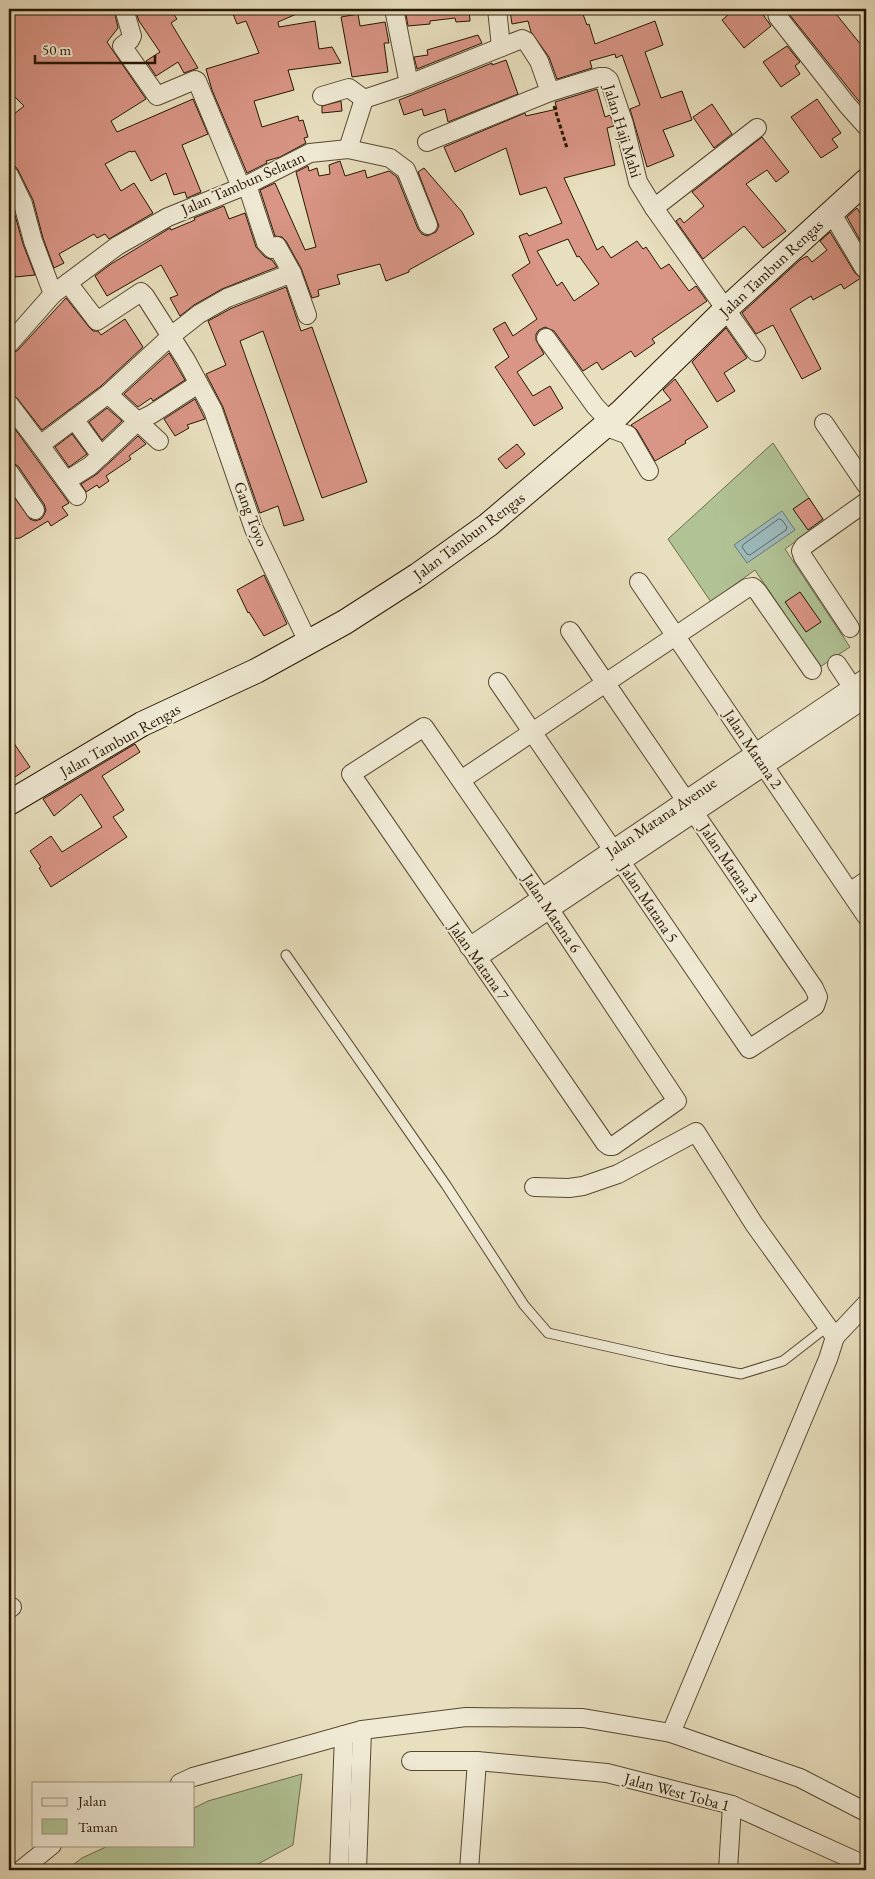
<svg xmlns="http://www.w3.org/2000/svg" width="875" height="1879" viewBox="0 0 875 1879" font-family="'EB Garamond',serif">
<rect width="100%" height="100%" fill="#e8dfbe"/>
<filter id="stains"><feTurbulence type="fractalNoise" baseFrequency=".004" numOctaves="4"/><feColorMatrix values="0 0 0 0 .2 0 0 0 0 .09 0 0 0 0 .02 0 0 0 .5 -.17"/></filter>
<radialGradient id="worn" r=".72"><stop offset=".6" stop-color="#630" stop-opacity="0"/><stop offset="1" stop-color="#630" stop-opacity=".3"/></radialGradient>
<g fill="#b1c395" stroke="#6c6c4b">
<polygon points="773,443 824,521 785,549 850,647 820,667 755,570 711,602 668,539"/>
<polygon points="302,1774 293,1845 247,1870 66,1870 82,1858 110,1845 194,1845 194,1808 208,1801"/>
</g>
<polygon fill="#9cbabd" stroke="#6d7872" points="782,511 795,530 747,563 734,545"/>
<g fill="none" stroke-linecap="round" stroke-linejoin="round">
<polygon stroke="#61685f" stroke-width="1" points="779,519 782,520 787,527 786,530 750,555 747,554 742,547 743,545"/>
</g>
<g fill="#d99585" stroke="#261601" fill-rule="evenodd">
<polygon points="9,9 114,9 118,28 107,42 146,99 111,121 117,132 193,99 208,134 182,145 201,192 187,198 185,192 174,195 166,173 151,181 135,151 131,152 130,151 105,164 121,191 134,183 153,213 109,239 105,234 97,238 94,234 59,254 64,263 54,268 43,238 33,200 18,170 15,166 9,165 9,118 24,106 9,91"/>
<polygon points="135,9 170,9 177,19 171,23 198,68 184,73 178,62 156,76 146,61 160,52 139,21"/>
<polygon points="231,9 308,9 278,22 279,27 315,21 319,49 332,47 341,63 288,70 294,90 254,101 262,127 298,116 299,121 303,120 308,137 304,138 306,143 280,157 266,161 267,163 247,173 212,90 206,69 259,53 246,21 237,24"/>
<polygon points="405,9 469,9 470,21 456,22 455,18 430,21 430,24 408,26"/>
<polygon points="514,9 556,9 557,14 572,9 581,9 587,25 589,24 595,44 655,21 663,45 645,52 661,98 682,91 692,120 663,130 674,156 647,167 630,109 640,105 622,55 616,58 615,54 590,61 592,68 557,79 549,57 531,32 528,21 512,24 510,11 514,10"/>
<polygon points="735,9 759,9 771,26 744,48 722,20"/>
<polygon points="790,9 832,9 866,51 866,110 789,14"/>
<polygon points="358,14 360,26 385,22 389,43 384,43 388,72 352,77 341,17"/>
<polygon points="478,35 482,43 417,69 414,57 428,55 427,50"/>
<polygon points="787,46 800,62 795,66 800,74 781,87 763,62"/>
<polygon points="506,60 518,94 448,122 445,109 424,116 422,109 404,115 399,100 492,63 492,65"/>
<path d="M597,89L605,117L610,115L614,126L607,128L615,165L564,178L597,250L603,246L611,258L637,241L643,249L646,247L661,269L669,264L689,291L696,286L707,301L652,339L655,343L635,357L631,351L602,370L597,362L583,371L554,331L545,327L539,330L536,334V340L544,354L517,372L533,396L550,386L563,408L534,426L495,367L509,357L493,329L505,322L513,336L537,319L512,275L530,263L519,236L527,233L529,236L562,223L546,187L520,195L506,148L455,172L444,147L525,113L526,116L557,109L555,102ZM568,239L577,257L579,256L599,284L574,301L562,282L557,286L537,251Z"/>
<polygon points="817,99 841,133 832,139 838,147 821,158 791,117"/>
<polygon points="341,101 342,111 322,113 322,106"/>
<polygon points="712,104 732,134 714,148 693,117"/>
<polygon points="762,137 789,172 776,182 767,170 746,184 786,231 763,248 744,226 703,259 676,221 680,218 684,223 704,206 692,192"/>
<polygon points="340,161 345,176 365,170 367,178 389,171 397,177 418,229 422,234 427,236 436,232 439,226 418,172 424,168 462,212 474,234 409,270 409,272 386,281 380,264 337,275 340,284 318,290 319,296 312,298 301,268 286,241 282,237 275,236 260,190 275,183 305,250 316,247 296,172 308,166 309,171 317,168 319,176 330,174 329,165"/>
<polygon points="9,199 13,208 23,244 35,275 15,277 12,245 9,247"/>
<polygon points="224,206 229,219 245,213 256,247 265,257 272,260 277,267 222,289 194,305 180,316 170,298 178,295 161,265 107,296 95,276 111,264 170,228 171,230 195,220 194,218"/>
<polygon points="857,208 866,222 866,251 847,217"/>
<polygon points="830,232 855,273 861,278 844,289 841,284 813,300 811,296 790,309 821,369 802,379 773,325 756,334 742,313 800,260 807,256 812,262 827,250 820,241"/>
<polygon points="286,287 301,331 312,327 367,482 322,498 263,331 240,341 304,520 284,526 278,506 260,513 223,407 206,374 226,365 208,321 232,308"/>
<polygon points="66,298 89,327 93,331 98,331 101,335 125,319 143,347 101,386 42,430 17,398 9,394 9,354 17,351"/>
<polygon points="726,328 747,358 724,373 735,391 717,402 692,362"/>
<polygon points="169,353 185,380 153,401 151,398 138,407 124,394"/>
<polygon points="675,379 708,427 685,441 686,443 655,461 637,430 631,425 671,400 663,390"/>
<polygon points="195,399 205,419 187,425 189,428 175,436 164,419"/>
<polygon points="107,408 122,421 102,440 89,422"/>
<polygon points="9,421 69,503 62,507 68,515 51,526 48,521 20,538 9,539 9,490 30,519 35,521 41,519 44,515 46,510 44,504 18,466 9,461"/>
<polygon points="72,434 87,454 69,467 55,447"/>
<polygon points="138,436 146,444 129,456 131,459 106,476 109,481 99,488 97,485 86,492 81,484 97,474"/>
<polygon points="517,444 525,454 506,469 498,459"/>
<polygon points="809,498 823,519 808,530 793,509"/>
<polygon points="264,575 287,624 264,636 249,612 248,613 237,590"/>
<polygon points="800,592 821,622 806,632 785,602"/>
<polygon points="9,736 30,767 15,777 9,768"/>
<polygon points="135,744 140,752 102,776 124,810 113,817 127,837 51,887 39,868 41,867 30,851 51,836 62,852 102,827 81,794 54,816 43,799"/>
</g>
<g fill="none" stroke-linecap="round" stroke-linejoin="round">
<g stroke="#564830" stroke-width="11">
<polyline id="lane" points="286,955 446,1185 524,1305 548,1333 668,1360 741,1374 783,1361 828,1326"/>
</g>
<g stroke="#564830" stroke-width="20">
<g id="street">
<polyline points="124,9 132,36 130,40 122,46 157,96 195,80 197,81 241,187"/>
<polyline points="394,9 409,84"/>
<polyline points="497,9 501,47"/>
<polyline points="780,9 777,13 778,17 848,106 866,126"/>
<polyline points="322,96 349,88 364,99"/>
<polyline points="427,142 550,92"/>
<polyline points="348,149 390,158 406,170 428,225"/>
<polyline points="9,175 23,204 33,241 53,294"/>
<polyline points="247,185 266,243 272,249 277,246 292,273"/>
<polyline points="654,208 757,128"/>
<polyline points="831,212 864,268"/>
<polyline points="68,283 97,321 141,292 145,296 186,360 213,410 254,529 308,642"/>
<polyline points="546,338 595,406 610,422"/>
<polyline points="9,344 53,294 117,246 168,217 247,185 310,153 348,149 364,99 409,84 522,39 526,41 539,61 550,92 599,77 605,77 609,80 624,124 638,182 654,208 756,352"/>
<polyline points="108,394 159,441"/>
<polyline points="9,404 40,445"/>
<polyline points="74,419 101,456"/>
<polyline points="824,423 866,485"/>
<polyline points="604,426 628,435 649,471"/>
<polyline points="9,472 35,510"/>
<polyline points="66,481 90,466 138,421 152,414 198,384"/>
<polyline points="77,496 40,445 108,394 171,336 199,314 227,298 292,273 307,315"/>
<polyline points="639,582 866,916"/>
<polyline points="850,628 803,557 801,551 804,546 866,502"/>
<polyline points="837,664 859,697"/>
<polyline points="498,682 749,1049 815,1006 818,997 814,988 570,631"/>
<polygon points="424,727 550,910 677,1101 613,1146 609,1146 605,1143 351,774"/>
<polyline points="461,780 747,588 753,587 758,592 812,670"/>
<polyline points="850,892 866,881"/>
<polyline points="469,947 866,678"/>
<polyline points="477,958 866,698"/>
<polyline points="534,1187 569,1188 583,1186 618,1174 696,1132 754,1224 835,1337 828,1359 671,1733"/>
<polyline points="835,1337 866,1304"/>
<polyline points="9,1609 12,1607"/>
<polyline points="411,1761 477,1761 607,1773 732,1805 856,1861 860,1870"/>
<polyline points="180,1783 193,1777 362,1730 466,1717 583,1718 671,1733 800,1778 866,1812"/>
<polyline points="21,1870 52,1845"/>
<polyline points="339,1870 344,1735"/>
<polyline points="357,1870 362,1730"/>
<polyline points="469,1870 477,1761"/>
<polyline points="728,1870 732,1805"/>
</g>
</g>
<g stroke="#261601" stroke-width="26">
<polyline id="secondary" points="9,803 142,724 256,671 345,622 418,575 488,525 620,413 726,309 866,181"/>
</g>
<polyline stroke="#261601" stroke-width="3" stroke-dasharray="4 2.5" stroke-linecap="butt" points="554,106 567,148"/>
<use href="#lane" stroke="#f0ead5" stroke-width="9"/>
<use href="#street" stroke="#f0ead5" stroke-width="18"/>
<use href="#secondary" stroke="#f0ead5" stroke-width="24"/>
</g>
<g text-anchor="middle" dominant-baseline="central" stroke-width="4" stroke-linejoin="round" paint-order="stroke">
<g font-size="16" fill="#261601" stroke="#f0ead5">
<text transform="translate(623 131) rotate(73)">Jalan Haji Mahi</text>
<text transform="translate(243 183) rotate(-24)">Jalan Tambun Selatan</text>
<text transform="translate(771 268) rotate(-43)">Jalan Tambun Rengas</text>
<text transform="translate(251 514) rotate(69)">Gang Toyo</text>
<text transform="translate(469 536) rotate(-37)">Jalan Tambun Rengas</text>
<text transform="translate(120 740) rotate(-29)">Jalan Tambun Rengas</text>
<text transform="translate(753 749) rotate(56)">Jalan Matana 2</text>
<text transform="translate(661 817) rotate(-34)">Jalan Matana Avenue</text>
<text transform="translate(729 863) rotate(56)">Jalan Matana 3</text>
<text transform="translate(649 903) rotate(56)">Jalan Matana 5</text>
<text transform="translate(552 913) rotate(56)">Jalan Matana 6</text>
<text transform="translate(479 961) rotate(55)">Jalan Matana 7</text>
<text transform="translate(677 1792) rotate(15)">Jalan West Toba 1</text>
</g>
</g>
<rect width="875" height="1879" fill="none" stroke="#e8dfbe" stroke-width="30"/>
<rect x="10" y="10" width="855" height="1859" fill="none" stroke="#261601" stroke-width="2.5"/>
<rect x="15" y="15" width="845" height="1849" fill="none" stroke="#261601"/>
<rect x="32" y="1782" width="162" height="65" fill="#f0ead5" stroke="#9f9580"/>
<rect x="42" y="1798" width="25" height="8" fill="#f0ead5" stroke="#9f9580"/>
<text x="78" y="1806" font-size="15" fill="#261601">Jalan</text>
<rect x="42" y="1819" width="25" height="15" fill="#b1c395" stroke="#9f9580"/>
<text x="78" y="1832" font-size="15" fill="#261601">Taman</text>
<path d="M35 55v8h120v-8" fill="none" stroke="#261601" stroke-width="2.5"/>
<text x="42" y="55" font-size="15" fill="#261601" stroke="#f0ead5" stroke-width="4" paint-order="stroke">50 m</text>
<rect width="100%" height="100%" filter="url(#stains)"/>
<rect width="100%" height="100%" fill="url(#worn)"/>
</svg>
